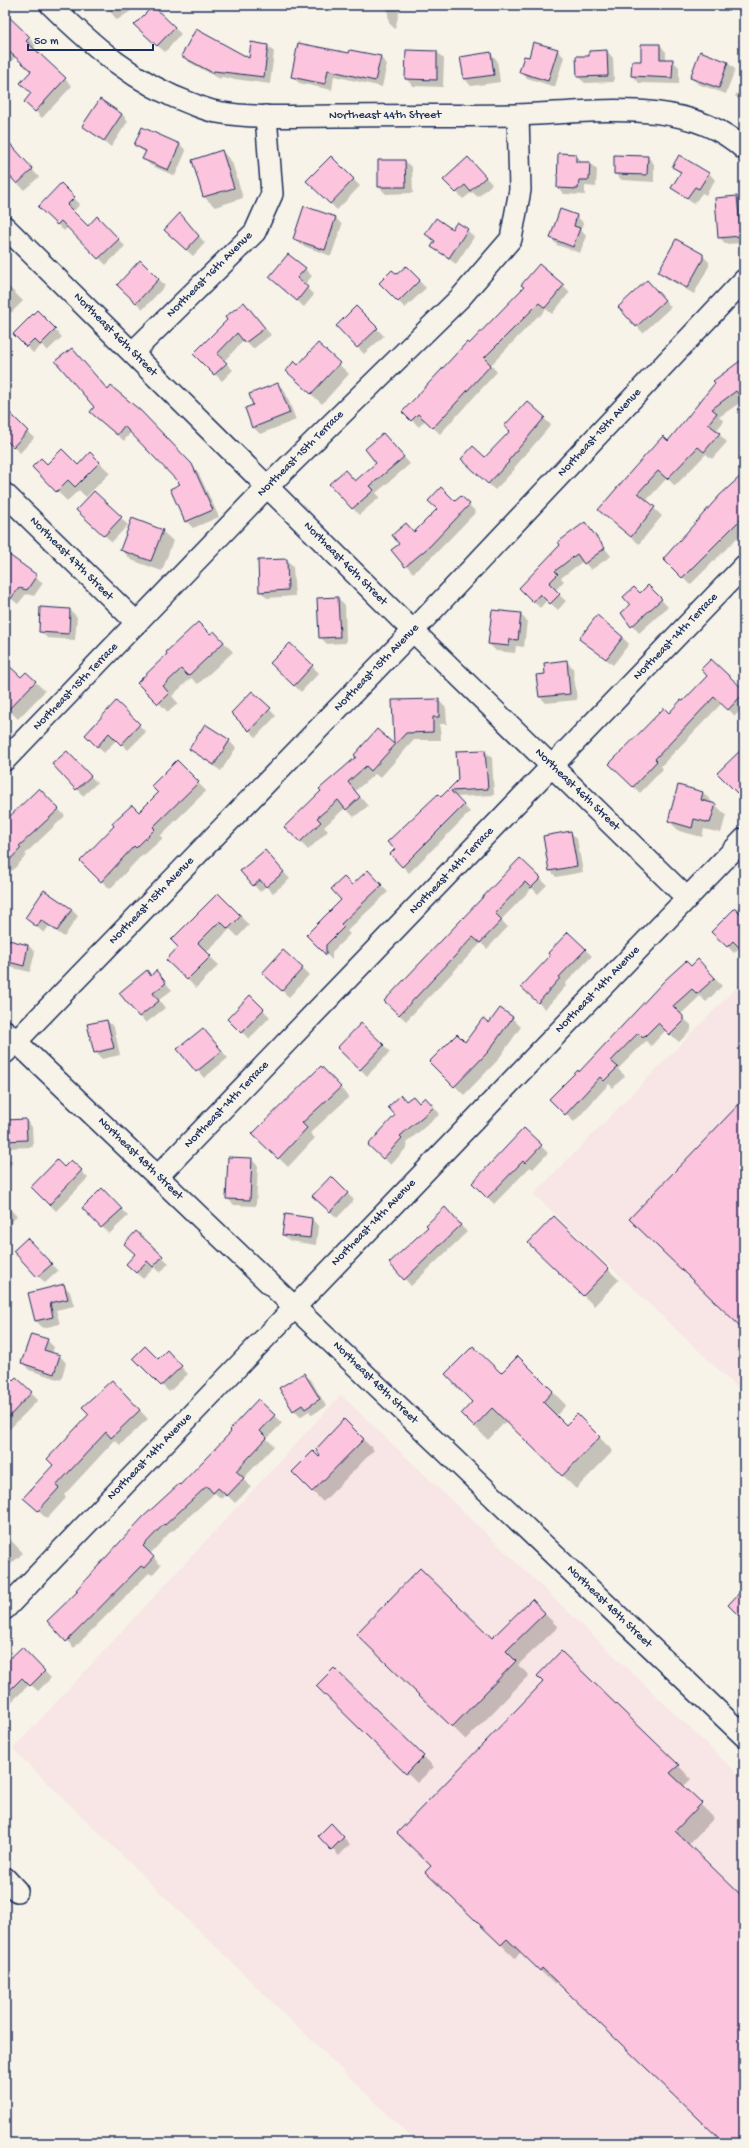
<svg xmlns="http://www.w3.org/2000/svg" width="749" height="2148" viewBox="0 0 749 2148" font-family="'Gochi Hand',sans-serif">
<rect width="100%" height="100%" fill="#f7f3e8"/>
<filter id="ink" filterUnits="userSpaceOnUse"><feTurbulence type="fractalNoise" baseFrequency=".025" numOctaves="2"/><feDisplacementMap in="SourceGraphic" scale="8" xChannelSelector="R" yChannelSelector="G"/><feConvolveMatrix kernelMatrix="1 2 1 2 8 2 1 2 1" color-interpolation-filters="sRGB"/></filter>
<g filter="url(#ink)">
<g fill="#f8e5e5">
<polygon points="744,980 744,1394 534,1194"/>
<polygon points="341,1395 744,1780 744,2143 417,2143 13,1749"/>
</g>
<g fill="#0003">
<polygon points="105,5 140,5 117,20"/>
<polygon points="282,5 295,5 295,7"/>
<polygon points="387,5 401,5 395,29 389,23"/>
<polygon points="733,5 744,5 742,8"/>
<polygon points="153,7 181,34 165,52 142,32"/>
<polygon points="5,14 36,45 33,48 72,86 42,118 32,108 32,72 15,57 10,63 5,58"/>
<polygon points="267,45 274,52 270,84 221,77 220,79 189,62 182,56 249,59"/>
<polygon points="660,45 666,52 666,60 672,60 679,67 679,84 639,83 632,76 642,62"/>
<polygon points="557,50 564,57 555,87 527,78 520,71 529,59"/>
<polygon points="607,51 613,58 614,82 585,83 578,77 590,57"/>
<polygon points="437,52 444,59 443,87 413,86 406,79"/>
<polygon points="700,52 728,63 735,69 726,94 698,84 691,78"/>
<polygon points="350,54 380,57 387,64 382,87 334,76 332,90 299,83 292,76"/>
<polygon points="491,54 497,60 500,82 471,86 465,79 462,57"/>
<polygon points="744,84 744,105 735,96"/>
<polygon points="122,114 128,121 111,147 83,126"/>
<polygon points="180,144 186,151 175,176 150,165 144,158 146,153 135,145"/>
<polygon points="5,149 16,152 39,177 24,190 5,170"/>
<polygon points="222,151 232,162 243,198 215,207 204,197 193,160"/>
<polygon points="576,155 582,163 590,163 597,170 596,187 585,186 585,195 564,194 558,188"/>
<polygon points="331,157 360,186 337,210 307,181"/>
<polygon points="648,157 654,164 654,182 622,180 615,174"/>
<polygon points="379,161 405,161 412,167 413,193 386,194 379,187"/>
<polygon points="474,165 492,184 478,197 472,192 463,199 445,180"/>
<polygon points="673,166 709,173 715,180 706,195 702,193 694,204 672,188 681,174"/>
<polygon points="61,185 80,204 73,212 88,227 97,218 125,246 106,265 68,227 64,231 40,207"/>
<polygon points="737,197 744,204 744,243 726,244 719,237"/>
<polygon points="305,207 336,218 342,225 331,256 301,245 294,239"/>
<polygon points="577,216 583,223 581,230 586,236 580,253 557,245 551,238"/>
<polygon points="186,221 205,243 193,256 172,237"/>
<polygon points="452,230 467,230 474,237 456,264 432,247 435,242 427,234"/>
<polygon points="702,255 709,262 709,266 694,294 666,278 659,271"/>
<polygon points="406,267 426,288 405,308 380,283 397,276"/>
<polygon points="305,269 312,276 304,285 314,295 304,307 270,277"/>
<polygon points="159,279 165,286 143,309 118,285"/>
<polygon points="5,283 23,301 11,313 5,307"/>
<polygon points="563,285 570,292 552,314 546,309 539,317 538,316 491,365 497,372 440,434 425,420 419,427 404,412 469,346"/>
<polygon points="654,288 671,307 643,333 619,307"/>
<polygon points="244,303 271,335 253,349 244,340 224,361 233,370 222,381 195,354"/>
<polygon points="356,307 384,336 364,354 337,326"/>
<polygon points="37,312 62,337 47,351 42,345 33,353 14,334"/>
<polygon points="318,344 349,374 322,404 297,381 298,366"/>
<polygon points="72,349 108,391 140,412 198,472 219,517 193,528 186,521 182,484 131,432 124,441 91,412 95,407"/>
<polygon points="744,359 744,400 719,417 724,421 716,431 727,442 712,459 706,454 675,486 667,478 646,501 662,516 639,544 600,510 668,442"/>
<polygon points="278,384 285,391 296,420 260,434 253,427 255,405"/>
<polygon points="527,402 551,425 514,468 515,469 495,490 462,459 485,459 511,432"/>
<polygon points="10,415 34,438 20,453 5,438 5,420"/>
<polygon points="390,441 410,464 376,493 380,497 359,515 331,484 356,482 378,463"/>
<polygon points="90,453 110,473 86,497 79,490 67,501 33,467 47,465 78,466"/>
<polygon points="744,474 744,531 690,585 664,559"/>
<polygon points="94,492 128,525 112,542 84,517"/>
<polygon points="461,497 476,512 436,553 413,573 393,550"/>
<polygon points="585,523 611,556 591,570 583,561 561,578 564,581 555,591 566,601 558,610 547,600 540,608 520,588"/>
<polygon points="162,531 173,541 162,571 131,560 121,549"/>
<polygon points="5,553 43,583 34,596 26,594 18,604 5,594"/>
<polygon points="287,560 293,567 295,596 267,598 260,591"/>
<polygon points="655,593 668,607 639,633 622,613 640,594"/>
<polygon points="338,598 345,605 346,643 327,644 320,637"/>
<polygon points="41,608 70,610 77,617 75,640 47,638 40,631"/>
<polygon points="520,614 527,621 524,647 516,646 515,653 496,651 489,644"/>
<polygon points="744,627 744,639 738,633"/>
<polygon points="210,635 223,641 233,652 198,684 191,678 172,696 178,703 168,712 139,683"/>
<polygon points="622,637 629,644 613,665 581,639"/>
<polygon points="290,644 319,673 301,692 271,663"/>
<polygon points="566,661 573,668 577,700 546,703 540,697 546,675"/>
<polygon points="5,672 21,679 26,673 45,691 18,719 5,706"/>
<polygon points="709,676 744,692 744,706 735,716 722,703 661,766 663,769 640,793 610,764 683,703"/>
<polygon points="252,692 276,716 256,737 232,713"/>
<polygon points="438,700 446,708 447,724 440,724 441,740 414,740 380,778 375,774 355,791 368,806 354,817 345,808 324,827 328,831 308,850 286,827 358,758 378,731 395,746 393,701"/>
<polygon points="116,703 146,732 128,750 117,739 104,753 86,735"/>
<polygon points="229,741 236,748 221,771 190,749"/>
<polygon points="485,751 492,758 494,795 456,797 470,812 409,873 391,854 459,781 458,752"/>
<polygon points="74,759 97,783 83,796 77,789"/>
<polygon points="177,761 206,791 160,836 163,838 144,855 143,854 110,889 81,861 139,814 159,793"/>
<polygon points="703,793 726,815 721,833 704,829 702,837 679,831 669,821"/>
<polygon points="46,796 65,816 25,854 27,855 12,871 5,864 5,822"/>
<polygon points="570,832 577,839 583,872 556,877 550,870"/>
<polygon points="265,851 290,879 273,893 266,886 260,892 254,885"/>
<polygon points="520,859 547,885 538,894 532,888 501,920 508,927 487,949 481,943 406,1021 392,1008"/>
<polygon points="368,872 388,892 347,931 350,934 332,952 332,960 307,935"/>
<polygon points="218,894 249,925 238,937 230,929 206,953 219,965 196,988 167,960 180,947"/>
<polygon points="744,901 744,951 740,947 734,953 713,932"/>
<polygon points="71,909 78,916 64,937 49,926 44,933 26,918"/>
<polygon points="568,933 592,956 565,984 566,986 545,1009 529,994 552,956"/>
<polygon points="5,940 28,945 35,952 30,972 5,966"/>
<polygon points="302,968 309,975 289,997 270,980"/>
<polygon points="691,968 706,969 722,986 706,1002 700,996 680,1015 691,1025 691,1030 679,1042 666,1030 651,1046 646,1041 618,1069 625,1076 613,1088 609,1084 574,1122 551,1099"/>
<polygon points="147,972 152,976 156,972 172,990 159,1000 165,1008 146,1023 140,1016"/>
<polygon points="250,996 270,1017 249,1039 228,1019"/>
<polygon points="512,1018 521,1027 497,1061 464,1095 431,1062 466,1044 490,1024"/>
<polygon points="107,1021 114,1027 120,1055 102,1059 95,1052"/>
<polygon points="361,1024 390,1052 367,1076 339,1048"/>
<polygon points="203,1029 228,1058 204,1078 179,1049"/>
<polygon points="329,1076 349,1097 310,1133 315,1138 288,1167 254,1134"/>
<polygon points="406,1102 432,1105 440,1114 406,1143 408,1146 391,1165 376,1151"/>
<polygon points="26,1120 32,1127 33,1147 5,1148 5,1121"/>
<polygon points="524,1129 548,1153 533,1169 530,1167 494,1204 473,1183"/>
<polygon points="5,1154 13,1162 5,1171"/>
<polygon points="251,1159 258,1166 256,1206 234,1205 227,1198"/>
<polygon points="71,1161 88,1178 56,1211 32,1187 64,1168"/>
<polygon points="331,1177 354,1200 337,1218 314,1196"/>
<polygon points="109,1197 128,1216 109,1234 84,1208"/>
<polygon points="5,1205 17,1216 5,1229"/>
<polygon points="452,1216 467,1232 411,1286 405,1279"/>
<polygon points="555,1217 619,1280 594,1306 540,1253"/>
<polygon points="312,1219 318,1226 316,1245 290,1241 283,1235"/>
<polygon points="5,1236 10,1241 5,1246"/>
<polygon points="34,1246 58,1271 45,1283 14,1251"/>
<polygon points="136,1255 162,1257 169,1263 160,1273 155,1267 143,1279 134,1271"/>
<polygon points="64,1285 70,1292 74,1306 56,1310 60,1324 43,1328 36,1321 29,1293"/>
<polygon points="47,1340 54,1347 52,1354 60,1356 66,1363 61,1380 29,1370 23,1363"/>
<polygon points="167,1352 188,1374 169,1392 135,1358 158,1360"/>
<polygon points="518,1357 566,1405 556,1416 566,1426 577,1415 613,1451 576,1489 506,1421 488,1440 462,1414"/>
<polygon points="304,1374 311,1380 326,1406 312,1415 309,1411 300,1417 294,1410"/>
<polygon points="16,1378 38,1400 5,1434 5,1390"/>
<polygon points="120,1389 148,1419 120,1445 115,1440 64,1495 66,1498 47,1519 33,1506"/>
<polygon points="258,1401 282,1423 267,1439 274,1446 243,1479 251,1487 235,1503 226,1494 221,1499 215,1493 173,1531 172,1530 150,1554 161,1565 152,1575 149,1573 74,1648 48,1621 79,1591 232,1432"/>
<polygon points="344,1421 374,1450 323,1502 294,1472 321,1456"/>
<polygon points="5,1534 23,1553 10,1565 5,1560"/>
<polygon points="532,1601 558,1627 518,1665 529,1675 466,1740 370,1647 492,1639"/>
<polygon points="22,1648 51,1678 38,1691 30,1684 5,1708 5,1665"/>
<polygon points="328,1696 423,1756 434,1767 417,1783"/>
<polygon points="678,1765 691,1779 683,1787 714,1818 688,1845 744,1899 744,2143 725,2143 557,1981 554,1984 521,1952 515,1958 440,1885"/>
<polygon points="331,1825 350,1844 339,1856 320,1836"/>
</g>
<g fill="#fcc4dd" stroke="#1b2f5e">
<polygon points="153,6 175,27 157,46 134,25"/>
<polygon points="5,13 30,37 26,41 66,78 35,112 24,102 31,93 20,83 31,71 5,48"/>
<polygon points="196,29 249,58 251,42 268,45 264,77 214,71 213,73 181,56"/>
<polygon points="533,42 558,49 548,81 519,72 524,56 529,57"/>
<polygon points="298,43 349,53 350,50 381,56 375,81 328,70 325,84 291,77"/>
<polygon points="641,44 660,44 660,59 673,59 672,78 631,76 632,61 641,61"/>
<polygon points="406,50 437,51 437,80 405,79"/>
<polygon points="607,50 608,76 577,77 576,56 589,56 589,51"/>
<polygon points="700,51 728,62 719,88 690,78"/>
<polygon points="491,52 494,75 464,79 460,57"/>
<polygon points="100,99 122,114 104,141 82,126"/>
<polygon points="142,127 180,144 168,170 142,159 146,151 134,145"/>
<polygon points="5,138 33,169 17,184 5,171"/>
<polygon points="222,150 234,188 203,197 192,160"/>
<polygon points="558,153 576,154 576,162 590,162 589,180 579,180 578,189 557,188"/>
<polygon points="614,155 648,156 647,175 614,174"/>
<polygon points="679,155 709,173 699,189 695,187 687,198 671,188 681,172 672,167"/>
<polygon points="331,156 354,179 330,204 306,181"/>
<polygon points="468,157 486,177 470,191 465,185 456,193 443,180"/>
<polygon points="378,160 405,160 406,187 378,187"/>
<polygon points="61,183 75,197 67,205 88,226 97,216 119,239 98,259 61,221 57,225 38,207"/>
<polygon points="737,196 741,236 718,238 715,198"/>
<polygon points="304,206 336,217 325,250 293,239"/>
<polygon points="560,209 577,215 574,226 580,228 573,247 550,238"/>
<polygon points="180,213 199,236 186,250 164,230"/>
<polygon points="436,218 452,229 457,222 468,229 449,258 431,247 435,241 425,234"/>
<polygon points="676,239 703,254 703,259 687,288 658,272"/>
<polygon points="288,254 306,268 297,278 308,287 297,301 269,277"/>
<polygon points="140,260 159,279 136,303 117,285"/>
<polygon points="539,264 564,285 545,308 539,303 484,358 491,365 433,428 418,414 411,421 402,412 467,342 469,344 524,287 521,285"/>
<polygon points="406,266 420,280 398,302 379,283 392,270 397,274"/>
<polygon points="647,280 665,300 636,327 618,307"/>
<polygon points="244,302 265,328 245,343 237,333 217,354 227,363 214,375 193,354 227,320 225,317"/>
<polygon points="356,306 378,328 357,348 336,326"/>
<polygon points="37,310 56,329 40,345 34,339 26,347 13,334"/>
<polygon points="318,343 340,363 311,394 286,371 294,361 298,365"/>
<polygon points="72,348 108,390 111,386 141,411 192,464 213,510 185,522 170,489 180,484 124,426 117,435 90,412 94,407 55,361"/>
<polygon points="744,358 744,401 736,391 712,409 717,413 708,424 720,433 704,452 698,447 667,479 658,471 638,493 655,507 631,537 598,510 633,469 663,436 668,441 715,383 713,381"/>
<polygon points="278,383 290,413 252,428 245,408 253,405 249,394"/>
<polygon points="527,401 545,417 508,461 509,462 488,484 461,459 473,446 485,457 510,431 504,426"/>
<polygon points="5,408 28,431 13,447 5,439"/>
<polygon points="383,433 404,457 370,486 374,490 352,509 329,484 345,470 355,481 376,463 365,449"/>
<polygon points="62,449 78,465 90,452 100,462 75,487 68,480 56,492 32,467 41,458 47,464"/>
<polygon points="744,473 744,516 682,578 663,559 720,495"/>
<polygon points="441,487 455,501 461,496 470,504 430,546 405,567 391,550 399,544 392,535 406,523 414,532 437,509 428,501"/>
<polygon points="94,491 122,517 104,536 76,510"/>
<polygon points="132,518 163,530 151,561 120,550"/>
<polygon points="585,522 605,548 584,564 577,554 555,571 558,574 549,583 560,594 550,604 540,594 533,602 519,588 560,545 558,542"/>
<polygon points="5,552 37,575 27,590 19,588 5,606"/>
<polygon points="287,559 288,590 259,592 258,560"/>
<polygon points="648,585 662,599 631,627 621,613 630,605 623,597 634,587 640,593"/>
<polygon points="338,597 340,637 319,638 317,598"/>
<polygon points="40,607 70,609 69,634 39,632"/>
<polygon points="492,610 521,613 518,640 510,639 509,646 488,644"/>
<polygon points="597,615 623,637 606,659 579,639"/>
<polygon points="198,622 210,634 214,631 224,642 188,676 181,669 163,686 169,693 158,704 137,683 167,654 166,652"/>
<polygon points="290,643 313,665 294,686 270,663"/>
<polygon points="711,659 744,690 744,693 728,710 714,697 655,759 657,761 633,787 609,764 664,708 669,713 681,700 683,701 707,676 701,669"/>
<polygon points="567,660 570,694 539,697 536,675 545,674 544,663"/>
<polygon points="5,662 21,677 26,672 36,681 5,713"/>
<polygon points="252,691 271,708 249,731 231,713"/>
<polygon points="439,699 439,717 433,717 433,732 406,733 371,771 366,766 348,782 360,797 346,810 338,800 317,818 321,822 300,842 284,827 321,791 319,789 356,757 354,755 377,729 394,744 392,700"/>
<polygon points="116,701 140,724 121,745 109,733 97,747 85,735"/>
<polygon points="205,724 230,740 214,765 189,749"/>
<polygon points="744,747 744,800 717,773"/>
<polygon points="485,750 488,789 451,791 464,805 402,867 390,854 395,849 387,842 438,794 441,797 458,780 456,751"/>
<polygon points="67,751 91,776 76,790 52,764"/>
<polygon points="177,760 199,782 153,827 155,829 136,848 134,846 101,882 80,861 114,826 112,823 132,805 139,812 158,793 151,786"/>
<polygon points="678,785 703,792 701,800 716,804 710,823 694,819 692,828 668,821"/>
<polygon points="39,788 59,809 19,846 21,848 5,865 5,821"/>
<polygon points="571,831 577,866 549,871 543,836"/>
<polygon points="265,850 284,872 266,887 260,880 253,886 240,871"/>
<polygon points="520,858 541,878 531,888 525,882 495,913 502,920 480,943 473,937 399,1015 384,1001"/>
<polygon points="368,870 382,885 341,924 344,927 326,945 326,955 306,935 341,900 331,889 344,877 352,885"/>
<polygon points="44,890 72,909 57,931 41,920 37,927 25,918"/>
<polygon points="218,893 241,916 228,929 220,921 198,943 211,956 187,980 166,960 178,947 171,940"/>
<polygon points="735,908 744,917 744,952 733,941 727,947 711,932"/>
<polygon points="568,932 586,949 559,977 560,978 538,1003 521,987 550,956 548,953"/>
<polygon points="5,939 28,945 24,966 5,961"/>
<polygon points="283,950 303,968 282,991 262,973"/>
<polygon points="698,959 715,978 697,994 692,989 673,1006 683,1016 683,1022 670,1035 658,1023 643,1038 638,1033 611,1061 618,1067 604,1081 600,1077 565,1115 549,1099 578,1070 579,1072 665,980 686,961 691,966"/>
<polygon points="147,970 151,976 156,970 166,983 153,993 159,1001 139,1017 119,993"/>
<polygon points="250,995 264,1009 241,1033 227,1019"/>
<polygon points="500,1008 513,1017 488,1052 454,1087 429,1062 457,1034 465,1042 483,1018 489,1023"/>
<polygon points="107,1020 114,1048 94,1053 87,1024"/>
<polygon points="361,1023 384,1045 360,1070 337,1048"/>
<polygon points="203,1028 222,1051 196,1072 177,1049"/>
<polygon points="321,1066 341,1087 302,1123 307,1128 278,1159 252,1134"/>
<polygon points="401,1095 406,1101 413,1096 419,1103 425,1097 434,1107 400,1136 402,1138 383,1159 368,1145 395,1115 388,1107"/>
<polygon points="744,1099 744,1330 629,1219"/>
<polygon points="26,1119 27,1140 5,1141 5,1120"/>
<polygon points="524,1128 542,1145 525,1163 523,1161 487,1198 472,1183"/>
<polygon points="228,1157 252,1158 250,1200 226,1199"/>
<polygon points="57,1160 64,1167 71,1160 82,1170 49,1205 31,1187"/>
<polygon points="331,1176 348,1193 330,1212 312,1196"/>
<polygon points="102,1188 122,1209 101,1228 82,1208"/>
<polygon points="445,1207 461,1225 404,1280 389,1263 428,1227 426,1225"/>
<polygon points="285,1214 312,1218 310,1238 282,1235"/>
<polygon points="554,1216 609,1269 583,1296 528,1243"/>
<polygon points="136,1231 163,1256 153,1267 147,1261 136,1273 126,1264 135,1254 124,1244"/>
<polygon points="27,1238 52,1264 37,1277 13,1251"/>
<polygon points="64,1284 68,1299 50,1303 53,1317 35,1321 28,1293"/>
<polygon points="31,1334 48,1339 44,1350 60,1355 54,1374 21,1363"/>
<polygon points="145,1346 158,1359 167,1350 182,1366 161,1386 133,1358"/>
<polygon points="473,1346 501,1373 518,1356 553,1391 543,1402 566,1425 577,1414 600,1437 562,1476 492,1408 474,1427 461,1414 472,1402 445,1374"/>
<polygon points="304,1373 320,1399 305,1409 302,1405 293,1411 279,1388"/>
<polygon points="16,1377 32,1392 5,1421 5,1388"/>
<polygon points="112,1380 140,1410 111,1438 106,1432 56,1486 59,1488 38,1511 23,1498 53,1465 47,1459 89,1414 82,1407"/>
<polygon points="258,1399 275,1415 260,1431 267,1438 236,1471 244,1478 227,1496 218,1488 213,1493 207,1486 165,1525 164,1524 143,1546 154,1557 144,1568 141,1566 66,1642 47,1621 78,1591 76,1590 143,1517 179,1484 180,1485 231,1432 229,1430"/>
<polygon points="344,1419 364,1439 312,1492 292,1472 313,1451 319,1457 320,1456 316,1449"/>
<polygon points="420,1568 492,1638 532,1599 545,1613 506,1651 516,1661 452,1727 356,1634"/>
<polygon points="744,1588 744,1621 728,1605"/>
<polygon points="22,1647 45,1671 30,1686 22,1678 5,1695 5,1663"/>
<polygon points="561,1651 679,1765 670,1773 702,1803 675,1831 744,1898 744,2143 724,2143 542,1968 540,1971 507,1939 501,1945 425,1872 431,1866 397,1833 543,1682 537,1676"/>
<polygon points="334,1668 424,1756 406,1774 316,1686"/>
<polygon points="331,1823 344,1837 331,1850 318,1836"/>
</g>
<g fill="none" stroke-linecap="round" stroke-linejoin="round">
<g stroke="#1b2f5e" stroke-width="24">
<g id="minor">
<path d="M51,5C93,46 136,84 192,104C200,107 209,111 217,112C255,119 296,116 335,116C395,115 456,116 516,115C588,113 687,95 744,149"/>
<polyline points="5,227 413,631 687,898"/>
<polyline points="133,352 255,232 272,194 266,116"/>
<polyline points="5,494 137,623"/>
<polyline points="5,760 260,494 461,297 511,239 520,190 518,115"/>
<polyline points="5,1031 744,1736"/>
<polyline points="5,1053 413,631 744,280"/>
<polyline points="158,1176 744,566"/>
<polyline points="5,1609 744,839"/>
<polyline points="5,1878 17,1891"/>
</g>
</g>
<use href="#minor" stroke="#f7f3e8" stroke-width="21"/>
</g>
</g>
<g text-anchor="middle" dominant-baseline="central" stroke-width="3" stroke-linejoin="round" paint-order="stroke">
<g font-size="12" fill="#1b2f5e" stroke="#f7f3e8">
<text x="385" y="116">Northeast 44th Street</text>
<text transform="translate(210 275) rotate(-45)">Northeast 16th Avenue</text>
<text transform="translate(115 335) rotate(45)">Northeast 46th Street</text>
<text transform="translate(600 433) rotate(-47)">Northeast 15th Avenue</text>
<text transform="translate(301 454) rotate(-45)">Northeast 15th Terrace</text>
<text transform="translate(71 559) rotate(45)">Northeast 47th Street</text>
<text transform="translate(345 564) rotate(45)">Northeast 46th Street</text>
<text transform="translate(676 637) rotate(-46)">Northeast 14th Terrace</text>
<text transform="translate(377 668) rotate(-46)">Northeast 15th Avenue</text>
<text transform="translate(76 687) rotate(-46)">Northeast 15th Terrace</text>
<text transform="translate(577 790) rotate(44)">Northeast 46th Street</text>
<text transform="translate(452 871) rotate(-46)">Northeast 14th Terrace</text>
<text transform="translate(152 901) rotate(-46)">Northeast 15th Avenue</text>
<text transform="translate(598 990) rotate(-46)">Northeast 14th Avenue</text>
<text transform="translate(227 1105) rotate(-46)">Northeast 14th Terrace</text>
<text transform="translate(140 1159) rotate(44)">Northeast 48th Street</text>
<text transform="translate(374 1223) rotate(-46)">Northeast 14th Avenue</text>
<text transform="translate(375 1383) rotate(44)">Northeast 48th Street</text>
<text transform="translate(150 1457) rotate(-46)">Northeast 14th Avenue</text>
<text transform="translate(609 1607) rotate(44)">Northeast 48th Street</text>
</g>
</g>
<rect width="749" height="2148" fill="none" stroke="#f7f3e8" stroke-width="20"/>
<rect x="10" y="10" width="729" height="2128" fill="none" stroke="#1b2f5e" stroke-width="1.5" filter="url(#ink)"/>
<path d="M28 44v6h125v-6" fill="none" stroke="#1b2f5e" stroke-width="2"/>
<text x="34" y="44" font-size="12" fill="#1b2f5e" stroke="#f7f3e8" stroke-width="3" paint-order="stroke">50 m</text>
</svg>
